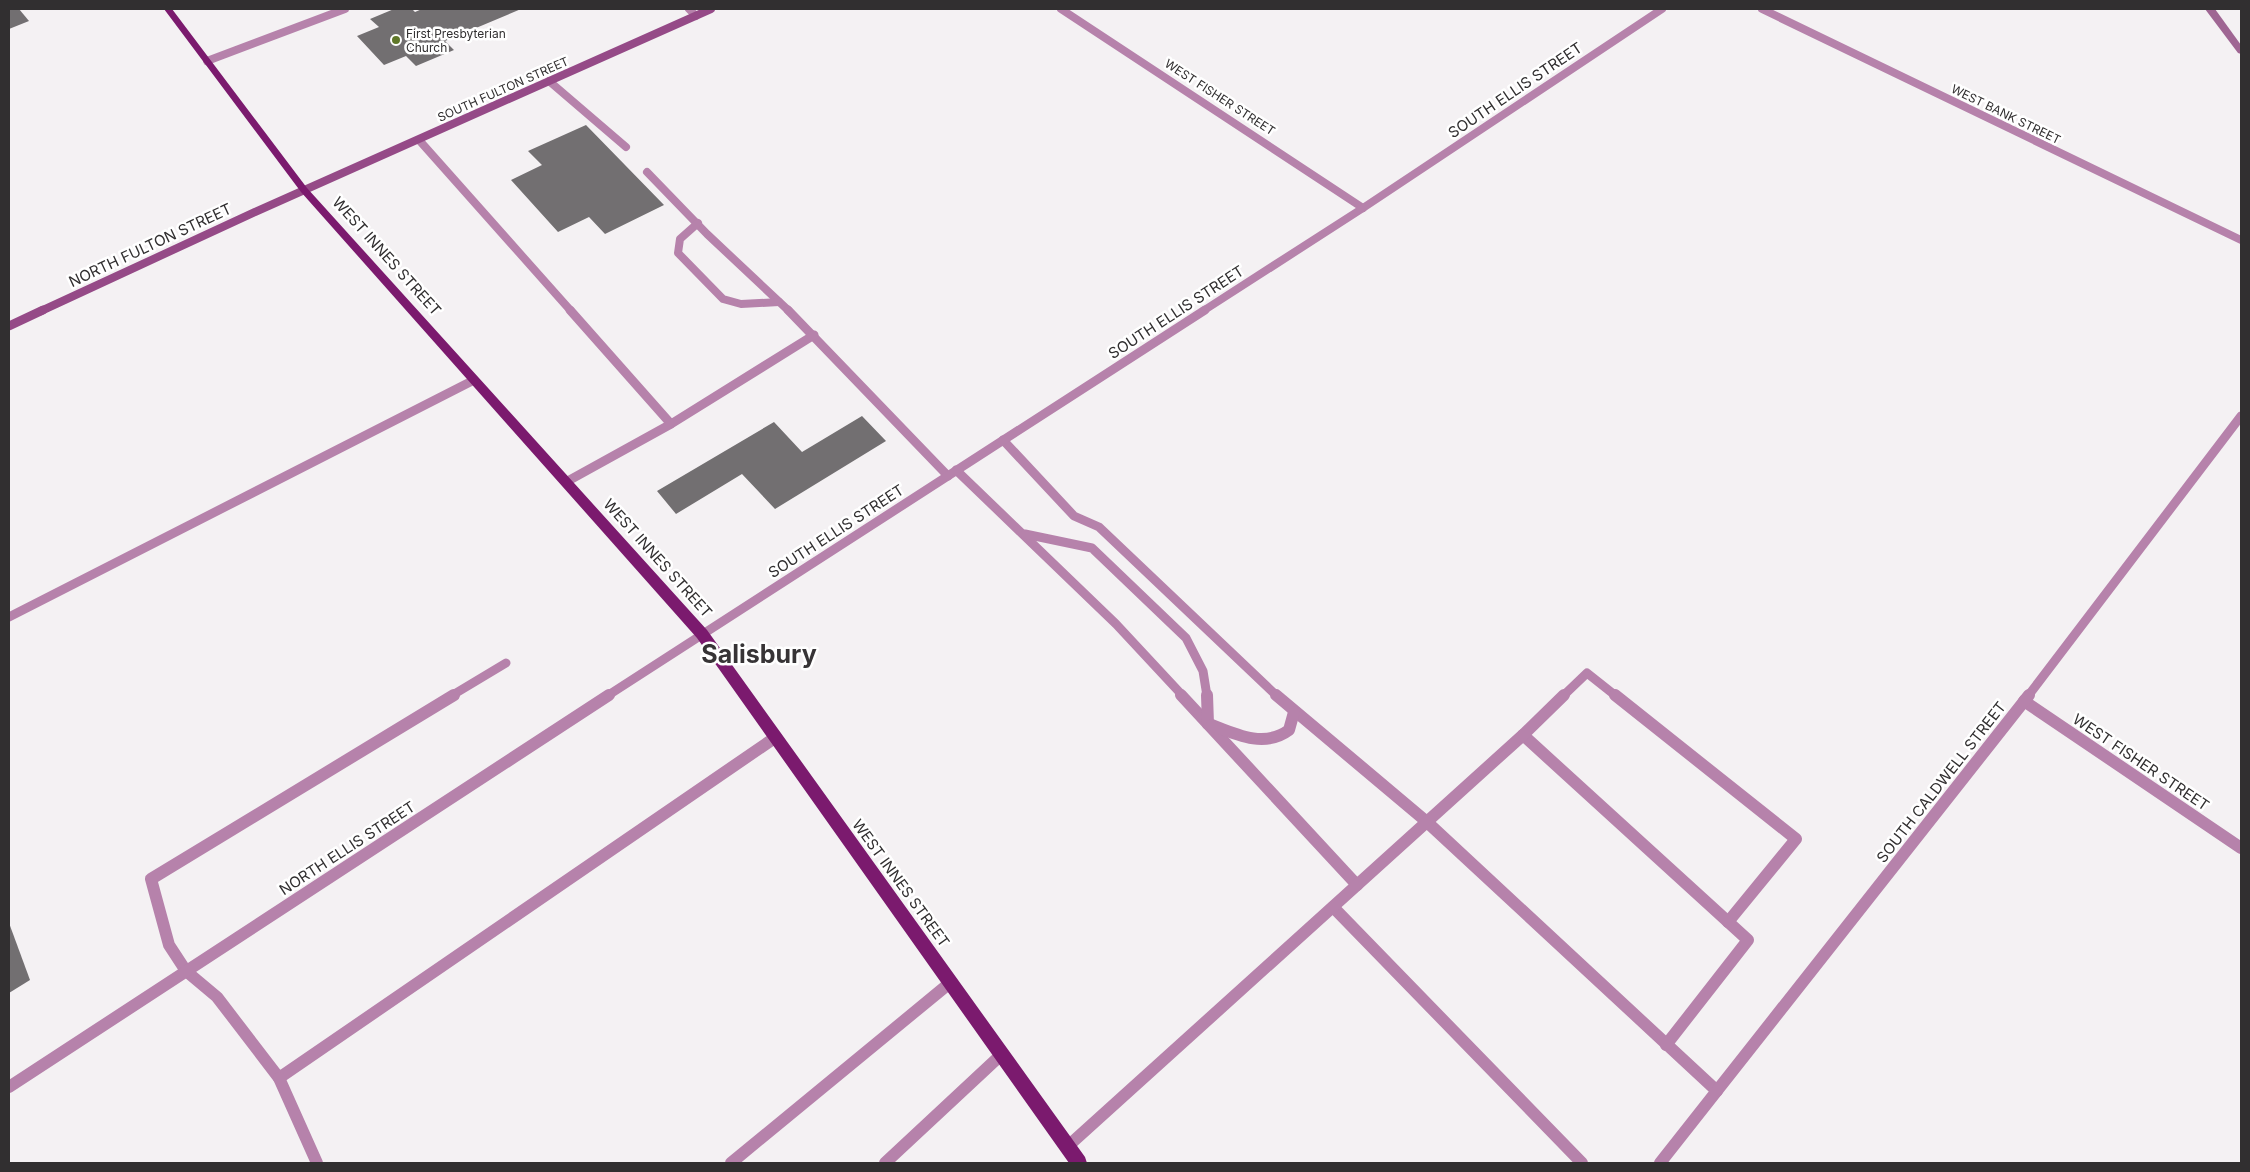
<svg xmlns="http://www.w3.org/2000/svg" width="2250" height="1172" viewBox="0 0 2250 1172" font-family="Inter,sans-serif">
<rect width="100%" height="100%" fill="#f4f1f3"/>
<g fill="none" stroke-linecap="round" stroke-linejoin="round">
<polygon fill="#9f6693" fill-rule="evenodd" points="2205,9 2215,9 2241,45 2241,54 2238,53"/>
</g>
<g fill="#726f71">
<polygon points="9,9 19,9 29,21 9,29"/>
<polygon points="394,9 412,9 415,12 422,9 521,9 445,41 454,50 416,66 406,56 384,65 357,36 379,27 370,19"/>
<polygon points="586,125 664,205 605,234 589,217 558,232 511,180 542,165 528,151"/>
<polygon points="862,416 886,441 775,509 742,474 676,514 657,491 774,422 802,452"/>
<polygon points="9,923 30,980 9,993"/>
</g>
<g fill="none" stroke-linecap="round" stroke-linejoin="round">
<g stroke="#b682ab" stroke-width="8">
<polyline points="689,9 696,16"/>
<polyline points="207,61 345,9"/>
<polyline points="549,81 626,147"/>
<polyline points="419,140 571,311"/>
<polyline points="647,172 707,234 789,311"/>
<polyline points="698,223 680,239 678,253 723,299 741,304 779,302"/>
</g>
<g stroke="#b682ab" stroke-width="9">
<polyline points="570,310 671,424"/>
<polyline points="788,310 948,476"/>
<polyline points="1003,440 1074,516 1099,527 1277,696"/>
<polyline points="956,470 1116,624 1183,696"/>
<polyline points="566,482 671,424 814,335"/>
<polyline points="1025,534 1092,548 1186,638 1203,671 1207,696"/>
<polyline points="9,617 474,380"/>
<polyline points="451,696 506,663"/>
<polyline points="1563,696 1587,673 1616,696"/>
</g>
<g stroke="#b682ab" stroke-width="12">
<polyline points="454,695 151,879 169,945 186,971 217,997 279,1078 776,737"/>
<polyline points="1181,695 1357,885"/>
<polyline points="1207,695 1208,724"/>
<polyline points="1276,695 1427,822 1717,1091"/>
<polyline points="1615,695 1796,839 1728,922"/>
<path d="M1212,725C1237,735 1265,748 1289,730L1294,712"/>
<polyline points="1523,735 1748,940 1666,1045"/>
<polyline points="1333,907 1582,1163"/>
<polyline points="279,1078 317,1163"/>
<polyline points="1067,1147 1523,735 1564,695"/>
<polyline points="731,1163 951,982"/>
<polyline points="885,1163 1002,1054"/>
</g>
<g stroke="#b682ab" stroke-width="8">
<polyline points="1061,9 1363,208"/>
<polyline points="1762,9 2241,240"/>
<polyline points="1203,311 1363,208 1662,9"/>
</g>
<g stroke="#b682ab" stroke-width="9">
<polyline points="607,696 1205,310"/>
<polyline points="2028,696 2241,416"/>
</g>
<g stroke="#b682ab" stroke-width="12">
<polyline points="2024,701 2241,848"/>
<polyline points="9,1087 609,695"/>
<polyline points="1660,1163 2029,695"/>
</g>
<polyline stroke="#954a87" stroke-width="8" points="41,311 255,212 711,9"/>
<polyline stroke="#954a87" stroke-width="9" points="9,326 43,310"/>
<polygon fill="#7b1a6e" fill-rule="evenodd" points="164,9 172,9 307,188 707,630 1085,1157 1087,1163 1069,1163 697,638 301,192"/>
</g>
<circle fill="#5f7729" stroke="#fff" stroke-width="2" cx="396" cy="40" r="5"/>
<g text-anchor="middle" dominant-baseline="central" stroke-width="5" stroke-linejoin="round" paint-order="stroke">
<g font-size="12" fill="#312f30" stroke="#fff" text-anchor="start">
<text x="406" y="33">First Presbyterian<tspan x="406" dy="14">Church</tspan></text>
</g>
<g font-size="12" fill="#312f30" stroke="#fff">
<text transform="translate(503 89) rotate(-24)">SOUTH FULTON STREET</text>
<text transform="translate(1220 97) rotate(33)">WEST FISHER STREET</text>
<text transform="translate(2006 114) rotate(26)">WEST BANK STREET</text>
</g>
<g font-size="15" fill="#312f30" stroke="#fff">
<text transform="translate(1515 90) rotate(-34)">SOUTH ELLIS STREET</text>
<text transform="translate(150 245) rotate(-25)">NORTH FULTON STREET</text>
<text transform="translate(387 256) rotate(48)">WEST INNES STREET</text>
<text transform="translate(1176 312) rotate(-33)">SOUTH ELLIS STREET</text>
<text transform="translate(836 531) rotate(-33)">SOUTH ELLIS STREET</text>
<text transform="translate(658 558) rotate(48)">WEST INNES STREET</text>
<text transform="translate(2141 762) rotate(34)">WEST FISHER STREET</text>
<text transform="translate(1941 782) rotate(-52)">SOUTH CALDWELL STREET</text>
<text transform="translate(347 848) rotate(-33)">NORTH ELLIS STREET</text>
<text transform="translate(901 883) rotate(54)">WEST INNES STREET</text>
</g>
<g font-size="25" font-weight="bold" fill="#373436" stroke="#fff">
<text x="759" y="654">Salisbury</text>
</g>
</g>
<rect width="2250" height="1172" fill="none" stroke="#312f30" stroke-width="20"/>
</svg>
